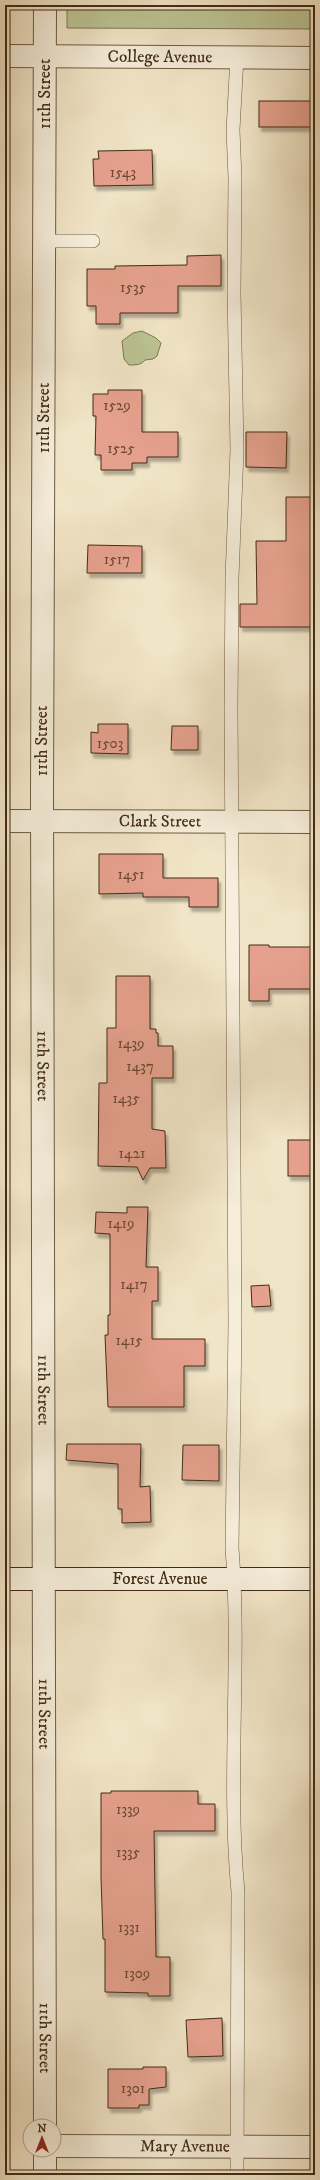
<svg xmlns="http://www.w3.org/2000/svg" width="320" height="2180" viewBox="0 0 320 2180" font-family="'IM FELL DW Pica',serif">
<defs>
<filter id="shadow"><feDropShadow dx="2.5" dy="4.5" stdDeviation="1" flood-color="#0004"/></filter>
</defs>
<rect width="100%" height="100%" fill="#f1e5c7"/>
<filter id="stains"><feTurbulence type="fractalNoise" baseFrequency=".005" numOctaves="4"/><feColorMatrix values="0 0 0 0 .2 0 0 0 0 .09 0 0 0 0 .02 0 0 0 .5 -.17"/></filter>
<radialGradient id="worn" r=".72"><stop offset=".6" stop-color="#630" stop-opacity="0"/><stop offset="1" stop-color="#630" stop-opacity=".3"/></radialGradient>
<g fill="#bcc494" stroke="#7f7854">
<polygon points="67,5 315,5 315,29 67,28"/>
<path d="M142,331L156,338L161,343L157,356L153,359L145,360C141,365 136,365 129,365L124,359L122,341L133,333Z"/>
</g>
<g fill="#e6a18e" stroke="#422b15" filter="url(#shadow)">
<rect x="259" y="101" width="56" height="26"/>
<polygon points="152,150 153,185 94,186 93,159 99,159 98,151"/>
<polygon points="221,255 221,286 178,286 178,313 120,313 120,324 96,324 96,306 87,306 87,269 115,269 115,266 187,265 187,256"/>
<polygon points="108,390 142,390 142,432 178,432 178,457 147,457 147,463 132,463 132,470 101,470 101,455 95,455 96,416 93,416 93,394 108,394"/>
<polygon points="246,432 287,432 286,468 246,467"/>
<polygon points="286,497 315,497 315,627 240,627 240,604 257,604 256,541 286,541"/>
<polygon points="88,545 142,546 142,573 87,573"/>
<polygon points="98,724 128,724 128,754 91,753 91,732 98,733"/>
<polygon points="172,726 198,726 198,750 171,750"/>
<polygon points="99,854 163,854 163,878 218,878 218,907 189,907 189,897 143,897 143,893 99,894"/>
<polygon points="249,945 269,945 269,947 315,947 315,989 269,989 269,1001 249,1001"/>
<polygon points="116,976 150,976 150,1029 156,1029 156,1033 158,1033 158,1046 173,1046 173,1078 152,1078 152,1129 165,1131 166,1168 150,1168 143,1180 137,1167 98,1166 99,1083 107,1083 107,1028 116,1028"/>
<rect x="288" y="1140" width="27" height="36"/>
<polygon points="127,1207 148,1207 146,1267 158,1267 158,1301 152,1301 152,1339 205,1339 205,1366 184,1366 184,1407 108,1407 105,1335 108,1335 108,1315 110,1315 110,1234 95,1233 96,1212 127,1213"/>
<polygon points="269,1285 271,1306 252,1307 251,1286"/>
<polygon points="67,1444 141,1444 140,1487 150,1486 151,1522 122,1523 122,1509 118,1509 118,1464 66,1460"/>
<polygon points="183,1445 219,1445 219,1481 182,1480"/>
<polygon points="111,1791 198,1791 198,1804 215,1804 215,1831 154,1831 156,1957 170,1957 170,1996 148,1996 148,1993 105,1992 105,1939 103,1939 101,1877 101,1793 111,1793"/>
<polygon points="222,2018 223,2056 188,2057 186,2020"/>
<polygon points="143,2067 166,2067 166,2087 149,2089 149,2105 139,2105 139,2108 108,2108 108,2069 143,2069"/>
</g>
<g fill="none" stroke-linecap="round" stroke-linejoin="round">
<g stroke="#6e5a42" stroke-width="14">
<g id="lane">
<polyline points="44,241 93,241"/>
<path d="M237,2175L238,1892C227,1778 241,1662 232,1548L235,1323L231,709L232,578L237,450L234,293L235,178L233,130L237,57"/>
</g>
</g>
<g stroke="#6e5a42" stroke-width="24">
<g id="street">
<path id="s1" d="M45,5L42,794L45,2126"/>
<path id="s2" d="M5,56L315,58"/>
<path id="s3" d="M5,821L315,822"/>
<path id="s4" d="M54,2146L315,2147"/>
<polyline points="45,2150 45,2175"/>
</g>
</g>
<g stroke="#422b15" stroke-width="24">
<g id="secondary">
<path id="s5" d="M5,1579H315"/>
</g>
</g>
<use href="#lane" stroke="#f6eedb" stroke-width="13"/>
<use href="#street" stroke="#f6eedb" stroke-width="22"/>
<use href="#secondary" stroke="#f6eedb" stroke-width="22"/>
</g>
<g text-anchor="middle" dominant-baseline="central" stroke-width="3" stroke-linejoin="round" paint-order="stroke">
<g font-size="15" fill="#6b4833">
<text x="123" y="172">1543</text>
<text x="133" y="287">1535</text>
<text x="117" y="405">1529</text>
<text x="121" y="448">1525</text>
<text x="117" y="559">1517</text>
<text x="110" y="743">1503</text>
<text x="131" y="874">1451</text>
<text x="131" y="1043">1439</text>
<text x="140" y="1066">1437</text>
<text x="126" y="1098">1435</text>
<text x="132" y="1153">1421</text>
<text x="121" y="1223">1419</text>
<text x="134" y="1284">1417</text>
<text x="129" y="1340">1415</text>
<text x="128" y="1809">1339</text>
<text x="128" y="1852">1335</text>
<text x="129" y="1927">1331</text>
<text x="137" y="1973">1309</text>
<text x="133" y="2088">1301</text>
</g>
<g font-size="17" fill="#422b15" stroke="#f6eedb">
<text stroke="none"><textPath href="#s2" startOffset="155">College Avenue</textPath></text>
<text transform="translate(45 94) rotate(-90)">11th Street</text>
<text transform="translate(44 418) rotate(-90)">11th Street</text>
<text transform="translate(42 741) rotate(-90)">11th Street</text>
<text stroke="none"><textPath href="#s3" startOffset="155">Clark Street</textPath></text>
<text stroke="none"><textPath href="#s1" startOffset="1061">11th Street</textPath></text>
<text stroke="none"><textPath href="#s1" startOffset="1385">11th Street</textPath></text>
<text stroke="none"><textPath href="#s5" startOffset="155">Forest Avenue</textPath></text>
<text stroke="none"><textPath href="#s1" startOffset="1709">11th Street</textPath></text>
<text stroke="none"><textPath href="#s1" startOffset="2033">11th Street</textPath></text>
<text stroke="none"><textPath href="#s4" startOffset="131">Mary Avenue</textPath></text>
</g>
</g>
<rect width="320" height="2180" fill="none" stroke="#f1e5c7" stroke-width="20"/>
<rect x="6" y="6" width="308" height="2168" fill="none" stroke="#422b15" stroke-width="2"/>
<rect x="10" y="10" width="300" height="2160" fill="none" stroke="#422b15"/>
<g transform="translate(42 2138)"><circle r="19" fill="#f6eedb" stroke="#aea08c"/>
<path d="M0-3L7 15L0 10L-7 15Z" fill="#8f2418"/>
<text y="-6" font-size="11" font-weight="bold" text-anchor="middle" fill="#422b15">N</text>
</g>
<rect width="100%" height="100%" filter="url(#stains)"/>
<rect width="100%" height="100%" fill="url(#worn)"/>
</svg>
